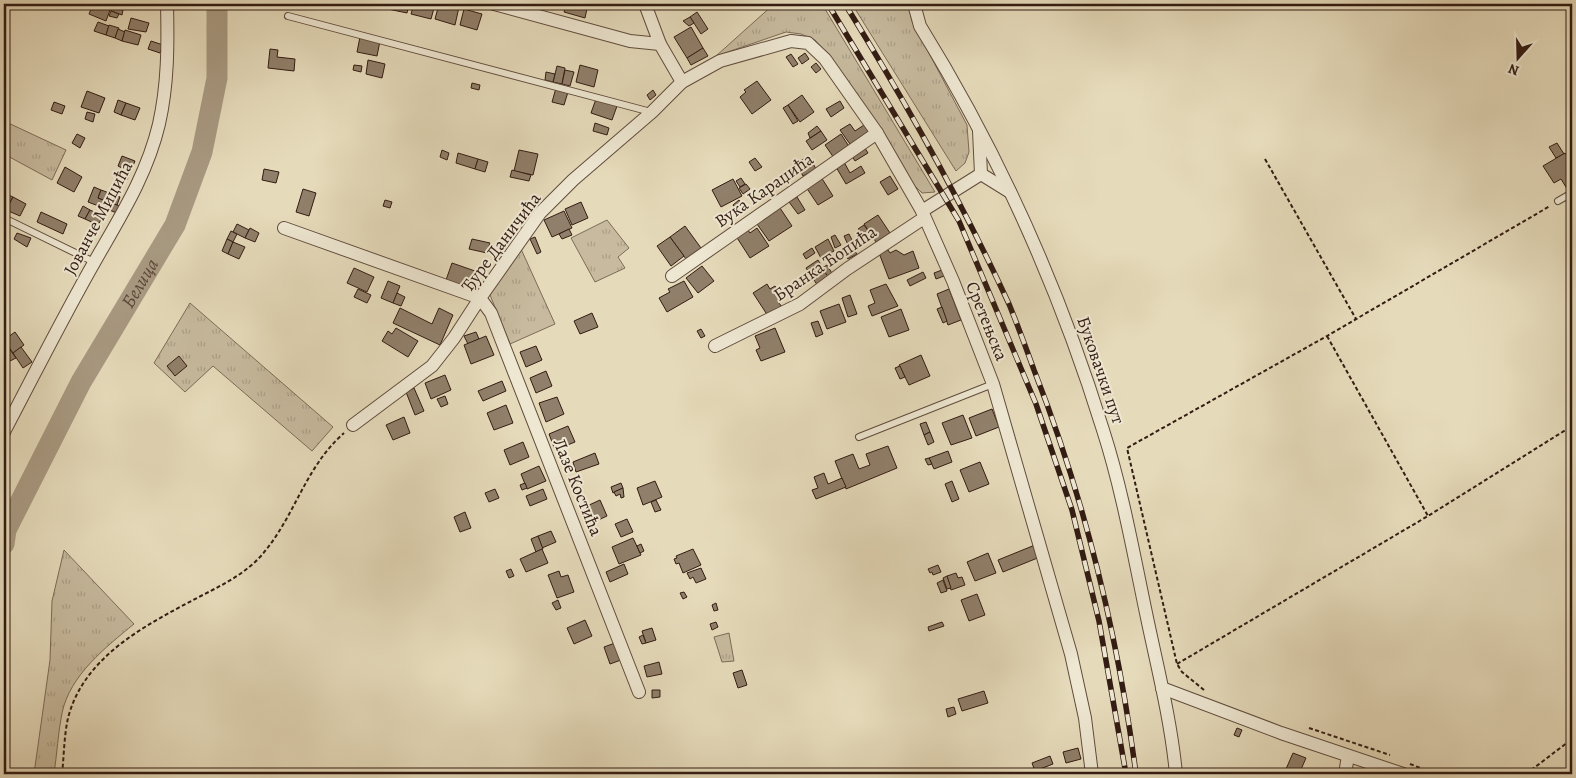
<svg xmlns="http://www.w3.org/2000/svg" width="1576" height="778" viewBox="0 0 1576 778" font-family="Alegreya,serif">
<defs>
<pattern id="grass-tufts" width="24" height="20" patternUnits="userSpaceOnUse" patternTransform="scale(1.25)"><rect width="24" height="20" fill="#c7ba9e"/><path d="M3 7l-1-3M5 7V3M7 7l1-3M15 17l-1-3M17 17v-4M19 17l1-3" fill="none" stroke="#ab9f87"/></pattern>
</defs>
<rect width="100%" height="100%" fill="#e5daba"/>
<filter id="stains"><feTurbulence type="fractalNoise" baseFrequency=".004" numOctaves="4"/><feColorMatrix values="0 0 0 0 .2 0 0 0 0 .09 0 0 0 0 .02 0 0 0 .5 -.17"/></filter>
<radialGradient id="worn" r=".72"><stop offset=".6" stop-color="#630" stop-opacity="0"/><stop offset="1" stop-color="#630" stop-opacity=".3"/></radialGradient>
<g fill="url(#grass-tufts)" stroke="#7d6b58">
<polygon points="774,4 822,4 935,192 922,193 914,185 833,61 815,40 801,34 786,32 716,56"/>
<polygon points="852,4 908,4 912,21 967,125 969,152 965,163 956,171"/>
<polygon points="4,121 66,150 52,180 4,154"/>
<polygon points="607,220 629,248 618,257 625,268 595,282 571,238"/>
<polygon points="521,249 555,324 510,344 490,295"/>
<polygon points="190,303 333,427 312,451 213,366 185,392 154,363"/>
<path d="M64,550L134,624C106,647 70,675 62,713C58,733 57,754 54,774H34L50,660L52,601Z"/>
<polygon points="729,633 734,661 722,662 714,637"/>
</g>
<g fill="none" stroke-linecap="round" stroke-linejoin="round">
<path stroke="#a89981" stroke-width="21" id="s1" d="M4,544L6,530L81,382L175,225L202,152L217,78V4"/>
</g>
<g fill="#907f6a" stroke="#331c13">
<polygon points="375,4 390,4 389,7"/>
<polygon points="390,4 409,4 407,13 388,9"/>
<polygon points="414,4 434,8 431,19 411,14"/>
<polygon points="439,4 459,7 455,25 435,19"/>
<polygon points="518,4 542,4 540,10"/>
<polygon points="567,4 588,4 585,18 564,12"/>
<polygon points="96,5 110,10 106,21 89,14 91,9 94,10"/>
<polygon points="113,7 123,10 122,15 111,11"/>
<polygon points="464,9 482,14 477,30 460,25"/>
<polygon points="111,11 119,14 117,18 109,16"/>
<polygon points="697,12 708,29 701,34 690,17"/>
<polygon points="690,17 694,23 689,26 683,21"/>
<polygon points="131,18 149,23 146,32 128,29"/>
<polygon points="98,22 109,26 106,35 94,31"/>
<polygon points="109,25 119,28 115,38 106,35"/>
<polygon points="691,27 703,48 687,58 674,37"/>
<polygon points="118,29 125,32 122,41 115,38"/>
<polygon points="125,30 141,35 138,45 122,41"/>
<polygon points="360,37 380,41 377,56 357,52"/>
<polygon points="151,41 163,45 160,53 148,49"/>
<polygon points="703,48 708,56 691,65 687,58"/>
<polygon points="270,49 278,50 277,57 295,59 294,71 268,68"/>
<polygon points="805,53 809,59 802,64 798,58"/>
<polygon points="791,54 798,64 793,67 786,57"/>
<polygon points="368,60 385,64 382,78 366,74"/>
<polygon points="816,63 821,69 816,73 811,67"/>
<polygon points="354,65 362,66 361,72 353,70"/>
<polygon points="580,65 598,70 594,87 576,82"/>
<polygon points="557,66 565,68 562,84 553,82"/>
<polygon points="565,70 574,72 570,86 562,84"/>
<polygon points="546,72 555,74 553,82 545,80"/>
<polygon points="757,81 771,100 752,114 740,97 746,92 744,90"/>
<polygon points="472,83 480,85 479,90 471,88"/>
<polygon points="556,88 568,92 564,105 552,102"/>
<polygon points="653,90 656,95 650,100 647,95"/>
<polygon points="87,91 105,98 99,113 81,107"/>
<polygon points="802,95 814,112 800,122 788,105"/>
<polygon points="596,99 617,106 612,120 591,113"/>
<polygon points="118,100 126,103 121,115 114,112"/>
<polygon points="840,101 844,108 831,117 826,109"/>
<polygon points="54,102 65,106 62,114 51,110"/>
<polygon points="126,103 140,108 135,120 121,115"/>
<polygon points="788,105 798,121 793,124 783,108"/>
<polygon points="87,112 95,114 93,122 85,119"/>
<polygon points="595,123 609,128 607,135 593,131"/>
<polygon points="850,124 855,131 864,125 871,134 852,147 840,130"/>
<polygon points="817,126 821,131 810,138 808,133"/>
<polygon points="821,131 827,140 812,150 806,141"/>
<polygon points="77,134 85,138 80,148 72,143"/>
<polygon points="841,134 850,148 834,158 825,145"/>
<polygon points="1557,143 1564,154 1556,158 1549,147"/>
<polygon points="863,145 868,153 855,161 850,153"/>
<polygon points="442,150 449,153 447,160 440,157"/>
<polygon points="519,150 538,154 533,175 514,171"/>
<polygon points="458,153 478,159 475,169 456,163"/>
<polygon points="1565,153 1570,160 1572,159 1572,190 1569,192 1561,179 1554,183 1543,166"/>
<polygon points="122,156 135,161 127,180 121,178 124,169 118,166"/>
<polygon points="809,156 816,169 803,176 796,163"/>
<polygon points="755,158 762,167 755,171 749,162"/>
<polygon points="478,159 488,162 485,172 475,169"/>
<polygon points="844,162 850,173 861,166 865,173 846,184 836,167"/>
<polygon points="65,167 82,177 74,192 57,183"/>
<polygon points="264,169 279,172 276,183 262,180"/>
<polygon points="512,170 531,175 529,181 510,177"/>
<polygon points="890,176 898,189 888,195 880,182"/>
<polygon points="821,177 833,196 818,205 806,187"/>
<polygon points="741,178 745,184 740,187 736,181"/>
<polygon points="733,179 742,196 721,207 712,190"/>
<polygon points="746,184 750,189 743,194 739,188"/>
<polygon points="94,187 101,190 98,198 120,206 117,213 88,202"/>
<polygon points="303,189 316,193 309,216 296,212"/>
<polygon points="101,190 120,197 117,205 98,198"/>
<polygon points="4,193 13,197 9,204 4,201"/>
<polygon points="13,197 26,204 20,216 6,210"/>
<polygon points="797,197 805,210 798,214 789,202"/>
<polygon points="385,200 392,202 390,208 383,206"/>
<polygon points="739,200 743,206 736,210 733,205"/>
<polygon points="581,202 588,218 572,225 565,209"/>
<polygon points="83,206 90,210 85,219 78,216"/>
<polygon points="780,208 792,226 769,241 757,224"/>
<polygon points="90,210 103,216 98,225 85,219"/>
<polygon points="564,211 572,228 552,237 544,220"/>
<polygon points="41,212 67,224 63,234 37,222"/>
<polygon points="878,215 890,233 876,242 864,224"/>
<polygon points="237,224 249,230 245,238 233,232"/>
<polygon points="864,225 869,232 863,236 858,229"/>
<polygon points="685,226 701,248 686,259 670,237"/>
<polygon points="745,226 750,233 757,228 769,246 750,258 734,233"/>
<polygon points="250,228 259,233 255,242 245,238"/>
<polygon points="569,229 572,235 562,239 559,234"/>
<polygon points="231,231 237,234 233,242 227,239"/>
<polygon points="17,233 31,238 27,247 14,239"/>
<polygon points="849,234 854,244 849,247 844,236"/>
<polygon points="835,235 841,245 835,248 831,237"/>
<polygon points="535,237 541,252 537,254 530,239"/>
<polygon points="670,237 684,256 671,266 657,246"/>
<polygon points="227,239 233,242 228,254 222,251"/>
<polygon points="472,239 490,243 487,253 469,249"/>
<polygon points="828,239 834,251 821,258 815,247"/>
<polygon points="233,242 245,247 239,259 228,254"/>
<polygon points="812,248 815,253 806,259 803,254"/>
<polygon points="853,249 857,254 848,259 844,254"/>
<polygon points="888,250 890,253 896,250 904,255 913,251 919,268 889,279 879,253"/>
<polygon points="818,260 830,279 818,286 806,268"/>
<polygon points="452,263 475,271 468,288 446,280"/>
<polygon points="827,265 833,275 829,278 822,268"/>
<polygon points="702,266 714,281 698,293 686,278"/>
<polygon points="354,268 374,277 367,292 347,283"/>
<polygon points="942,270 944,276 936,279 934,273"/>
<polygon points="923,272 926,278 910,286 907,280"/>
<polygon points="388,281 400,286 393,303 381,298"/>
<polygon points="684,281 693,297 667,312 659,298 670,292 668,289"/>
<polygon points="767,284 770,289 775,286 784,299 779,303 782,307 768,316 753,293"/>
<polygon points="886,284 898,306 872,316 868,306 875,303 870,290"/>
<polygon points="358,289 371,295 367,303 354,297"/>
<polygon points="949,289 961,320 948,325 937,294"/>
<polygon points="397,293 405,297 401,306 393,303"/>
<polygon points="850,295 857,314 848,317 842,298"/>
<polygon points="839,304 846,322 827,329 820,311"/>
<polygon points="942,307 947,321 943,323 937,309"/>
<polygon points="400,308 432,324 439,308 453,315 440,345 393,323"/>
<polygon points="901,309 909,330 889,337 881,317"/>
<polygon points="592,313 598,327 580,334 574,321"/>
<polygon points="818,321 823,334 816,337 811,323"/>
<polygon points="396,328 418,341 408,357 382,341 388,331 392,334"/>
<polygon points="775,328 785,352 761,361 756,350 760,348 755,336"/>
<polygon points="701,329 705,336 701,338 697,331"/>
<polygon points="15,332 24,345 13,353 4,340"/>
<polygon points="476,332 479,339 468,344 464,336"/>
<polygon points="486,336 494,355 471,364 464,345"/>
<polygon points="536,346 542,360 526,367 520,352"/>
<polygon points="8,347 16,358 10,361 4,353"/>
<polygon points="21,347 32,362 23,368 13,353"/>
<polygon points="921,355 930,376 909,385 899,365"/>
<polygon points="179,356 187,366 175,376 167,366"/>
<polygon points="900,366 905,377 900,379 895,368"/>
<polygon points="546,371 552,386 536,393 530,378"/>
<polygon points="445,375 451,390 431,399 425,383"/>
<polygon points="502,381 506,391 483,401 478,391"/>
<polygon points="414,388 424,411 415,415 406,392"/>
<polygon points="445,396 448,404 441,407 437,399"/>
<polygon points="557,397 564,414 546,422 539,403"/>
<polygon points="506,405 513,423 494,430 487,413"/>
<polygon points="992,409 999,427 976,436 969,418"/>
<polygon points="963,415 972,438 951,445 942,423"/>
<polygon points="404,417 410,433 393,440 386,425"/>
<polygon points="926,422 930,432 924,435 920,424"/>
<polygon points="568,426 575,442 555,450 549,434"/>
<polygon points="930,432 934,442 928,445 924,435"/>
<polygon points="523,442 529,457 510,465 504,450"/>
<polygon points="888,446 897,468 846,489 835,461 853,454 859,469 870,465 866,454"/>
<polygon points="948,451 952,462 934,469 929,458"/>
<polygon points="595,453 599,464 576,472 573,462"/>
<polygon points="929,458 932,464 928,465 925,459"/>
<polygon points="980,462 989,484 969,492 960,470"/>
<polygon points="539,466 546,481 527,489 521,474"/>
<polygon points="824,473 828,484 842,478 846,487 816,499 812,490 818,488 814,477"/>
<polygon points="655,481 662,497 643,505 637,488"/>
<polygon points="952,481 959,499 952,502 945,484"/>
<polygon points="525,483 527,488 522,490 520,485"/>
<polygon points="621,483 623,488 613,493 611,487"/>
<polygon points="623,488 624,497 621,498 620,494 616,496 614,492"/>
<polygon points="495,489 499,498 489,502 485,493"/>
<polygon points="543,489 547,499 530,506 526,496"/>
<polygon points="600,500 607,516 594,522 587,506"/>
<polygon points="656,500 661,510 655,512 651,502"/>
<polygon points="465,512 471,528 460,532 454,517"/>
<polygon points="627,519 633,532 621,537 615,524"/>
<polygon points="551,531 556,542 542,548 538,536"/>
<polygon points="538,536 543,549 536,552 531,539"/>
<polygon points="633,538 641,555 619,564 612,547"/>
<polygon points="641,544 644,551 640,553 637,546"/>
<polygon points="1035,545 1040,557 1003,572 998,560"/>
<polygon points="542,549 548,563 526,572 520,559"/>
<polygon points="693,549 701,565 683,573 679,563 676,564 674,559 677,558 676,556"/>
<polygon points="988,553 996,573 975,581 967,562"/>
<polygon points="624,564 628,574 610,582 606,572"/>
<polygon points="938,565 941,572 933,575 932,572 930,573 928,569"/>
<polygon points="701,568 706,579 696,583 693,577 690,579 687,573"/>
<polygon points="511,569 514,576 509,578 506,571"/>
<polygon points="559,571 561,577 568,575 574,592 557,598 548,575"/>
<polygon points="956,573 958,578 962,577 965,585 951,590 947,576"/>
<polygon points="947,576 951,588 947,589 943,578"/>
<polygon points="943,580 947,591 941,593 937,583"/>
<polygon points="684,592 687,597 683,599 680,593"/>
<polygon points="977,594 985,615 969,621 961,600"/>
<polygon points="558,600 561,608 556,610 552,603"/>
<polygon points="716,603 718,610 714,611 712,605"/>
<polygon points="585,620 592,636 574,644 567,628"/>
<polygon points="716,622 718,627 712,630 710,624"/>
<polygon points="942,622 944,626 929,631 928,627"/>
<polygon points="652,628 656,640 646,643 642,631"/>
<polygon points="643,635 646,643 642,644 639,637"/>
<polygon points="615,643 621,660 610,664 604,647"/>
<polygon points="659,662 662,674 647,677 644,666"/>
<polygon points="742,670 747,685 738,688 733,673"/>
<polygon points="652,690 660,690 660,697 652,698"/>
<polygon points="984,691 988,703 962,711 958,699"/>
<polygon points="954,707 956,714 948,717 946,709"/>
<polygon points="1237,728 1242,730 1239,737 1234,735"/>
<polygon points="1078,748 1081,759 1066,763 1063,752"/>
<polygon points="1293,753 1306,758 1299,774 1286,769"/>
<polygon points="1050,756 1053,764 1035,771 1032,763"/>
</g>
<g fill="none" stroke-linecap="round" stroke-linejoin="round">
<g stroke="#604c3d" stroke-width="8">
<g id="lane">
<polyline points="288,16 651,112"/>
<polyline points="1558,201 1572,193"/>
<polyline points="4,218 94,262"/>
<polyline points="859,437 993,384"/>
</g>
</g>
<g stroke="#604c3d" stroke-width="14">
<g id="street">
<polyline points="494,4 630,41 660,44"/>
<polyline points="645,4 660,44 682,82"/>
<path d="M914,4L920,26C998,152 1059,288 1103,430C1122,489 1133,551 1146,613C1157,666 1171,720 1176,774"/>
<polyline points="979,131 981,174 1010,192"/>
<polyline points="922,211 981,174"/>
<polyline points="284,228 480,298 491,313 639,692"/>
<polyline points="672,276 877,133"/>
<polyline points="715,346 800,304 847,269 924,218"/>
<polyline points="353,425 432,366 454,338 480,298 540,213 573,180 652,112 682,82 720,61 791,41 808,43 825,59 877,133 922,211 953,281 993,384 1071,654 1085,718 1092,774"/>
<path d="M4,432C34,375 63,317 95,261C120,217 147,175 159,124C168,84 168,45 167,4"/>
<polyline points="1162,688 1281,733 1403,774"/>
<polyline points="1345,774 1348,756"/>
</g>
</g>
<g stroke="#331c13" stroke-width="2" stroke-dasharray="4 2.5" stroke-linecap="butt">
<polyline points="1265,159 1356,319"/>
<polyline points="1327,336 1428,516"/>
<polyline points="1177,664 1428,516 1572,426"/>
<polyline points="1204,690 1182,672 1177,664 1127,448 1327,336 1550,206"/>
<polyline points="1309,728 1390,755"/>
<polyline points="1410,764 1436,774"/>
<path d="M62,774C64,756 64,736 68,718C84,656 146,625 197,598C220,586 242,576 260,557C295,518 304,468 344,433"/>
<polyline points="1526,774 1572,739"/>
<polyline points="1553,774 1572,767"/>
</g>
<use href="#lane" stroke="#eee7d2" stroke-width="6"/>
<use href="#street" stroke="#eee7d2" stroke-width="12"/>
<g stroke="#331c13" stroke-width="5.5">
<g id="rail">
<polyline points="828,4 959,221 1036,404 1072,510 1099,621 1126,774"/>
<path d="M845,4C905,101 961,200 1009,304C1018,326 1026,348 1034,370C1085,500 1118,636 1136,774"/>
</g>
</g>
<use href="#rail" stroke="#eee7d2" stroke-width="4" stroke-dasharray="11" stroke-linecap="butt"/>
</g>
<g text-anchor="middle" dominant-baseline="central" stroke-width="4" stroke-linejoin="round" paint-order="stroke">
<g font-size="18" fill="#331c13" stroke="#eee7d2">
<text transform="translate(764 190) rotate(-35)">Вука Караџића</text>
<text transform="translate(98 218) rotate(-62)">Јованче Мицића</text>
<text transform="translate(501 242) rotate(-53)">Ђуре Даничића</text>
<text transform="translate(825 263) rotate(-34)">Бранка Ћопића</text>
<text transform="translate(987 321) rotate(68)">Сретењска</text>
<text transform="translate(1101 370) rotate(71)">Буковачки пут</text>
<text transform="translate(578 487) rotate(68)">Лазе Костића</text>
</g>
<g font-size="19" font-style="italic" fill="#5c483a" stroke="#eee7d2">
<text stroke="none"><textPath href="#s1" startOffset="295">Белица</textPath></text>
</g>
</g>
<rect width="1576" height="778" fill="none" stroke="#e5daba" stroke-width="20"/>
<rect x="5" y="5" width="1566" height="768" fill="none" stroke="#331c13" stroke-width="2.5"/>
<rect x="10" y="10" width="1556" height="758" fill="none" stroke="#331c13"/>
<g transform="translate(1518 58) rotate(200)" stroke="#eee7d2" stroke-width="4" paint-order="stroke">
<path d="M0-4L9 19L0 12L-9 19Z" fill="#331c13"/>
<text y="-8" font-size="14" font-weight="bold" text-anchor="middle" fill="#331c13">N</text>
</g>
<rect width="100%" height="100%" filter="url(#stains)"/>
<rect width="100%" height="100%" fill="url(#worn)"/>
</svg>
